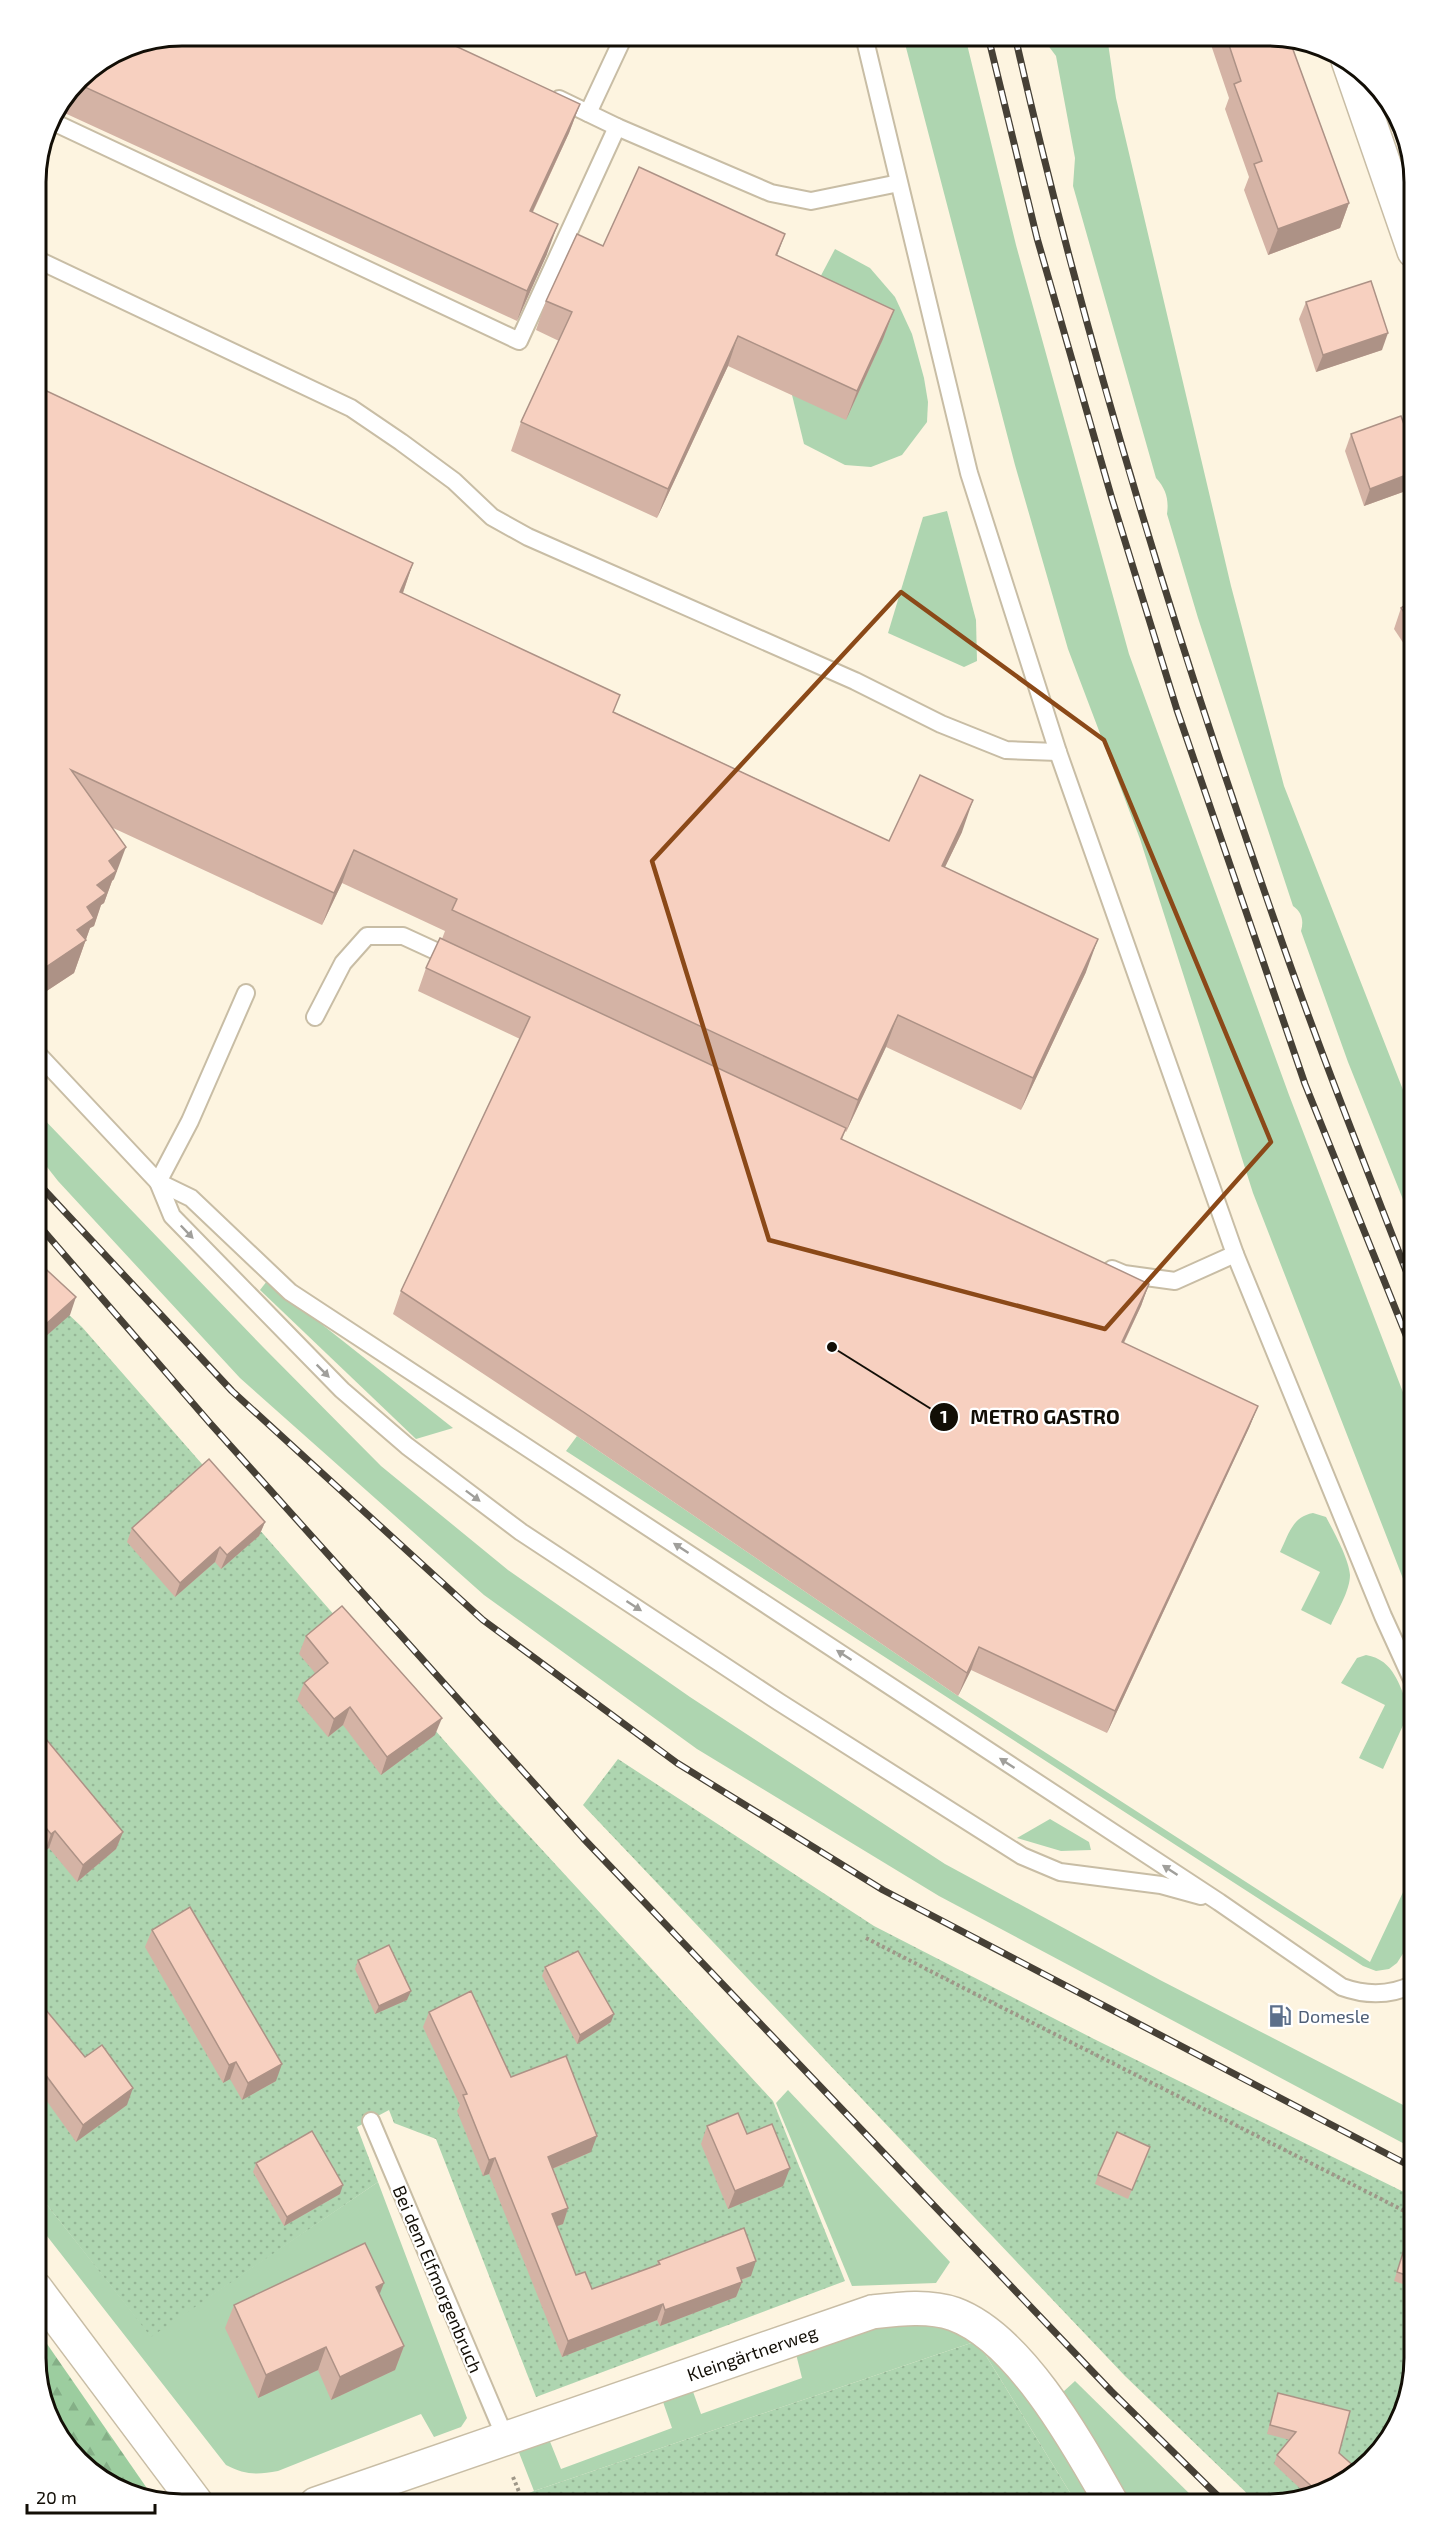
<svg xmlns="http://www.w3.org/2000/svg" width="1450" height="2540" viewBox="0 0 1450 2540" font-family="'Exo 2',sans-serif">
<defs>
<pattern id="forest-firs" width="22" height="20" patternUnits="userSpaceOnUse" patternTransform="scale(1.5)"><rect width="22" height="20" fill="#9ccd9f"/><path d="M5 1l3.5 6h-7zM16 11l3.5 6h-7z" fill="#85af87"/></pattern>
<pattern id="garden-dots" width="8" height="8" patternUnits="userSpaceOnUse" patternTransform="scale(1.5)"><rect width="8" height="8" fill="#aed5b0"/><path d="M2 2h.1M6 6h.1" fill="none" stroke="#95b696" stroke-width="1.8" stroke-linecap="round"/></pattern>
</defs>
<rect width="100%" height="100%" fill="#fdf4e0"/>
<g fill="#aed5b0">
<polygon points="903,36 965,36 1016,245 1129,654 1289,1095 1414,1421 1414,1607 1253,1193 1140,839 1068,649 1015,465"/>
<path d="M1041,36H1107L1116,98L1231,586L1284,786L1414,1118V1227L1348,1062L1301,931C1304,921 1302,912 1293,906L1198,618L1167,514C1169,499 1166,489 1156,478L1073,186L1075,158L1056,56Z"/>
<polygon points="835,249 870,268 895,297 912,334 924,378 928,402 927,422 902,455 871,467 845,465 804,444 792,395 806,304"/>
<polygon points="947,511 976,620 977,661 964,667 888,633 923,517"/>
<polygon points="36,1111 263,1347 381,1466 508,1570 690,1697 945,1864 1160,1980 1409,2108 1414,2108 1414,2149 939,1896 697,1749 484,1595 240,1378 58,1181 36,1153"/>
<polygon points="267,1281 453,1428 416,1439 260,1290"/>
<polygon points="577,1436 958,1696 1370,1962 1414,1869 1414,1931 1404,1952 1397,1963 1389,1969 1376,1971 1363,1966 566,1451"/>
<path d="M1313,1513L1326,1517C1334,1532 1349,1559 1350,1575C1350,1591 1337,1611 1331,1625L1301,1610L1320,1572L1280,1552C1289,1534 1292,1517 1313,1513Z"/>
<path d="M1366,1655C1395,1660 1399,1686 1410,1710L1383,1769L1359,1758L1385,1705L1341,1683L1357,1658Z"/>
<polygon points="1050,1819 1089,1842 1091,1850 1061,1851 1017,1838"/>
<polygon points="788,2090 950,2262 936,2283 852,2286 776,2103"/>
<path d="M378,2182L467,2418L461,2427L434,2437L421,2414L278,2471C257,2475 245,2475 226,2465L36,2222V2191L151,2336Z"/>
<polygon points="908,2323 937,2323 960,2329 987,2343 1017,2380 1096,2504 1077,2504 977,2341 534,2491 518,2450 549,2439 561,2469 672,2428 661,2396 691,2386 701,2414 802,2378 796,2354 873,2329"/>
<polygon points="1075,2381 1200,2504 1131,2504 1063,2392"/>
</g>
<polygon fill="url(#forest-firs)" points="36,2328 153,2497 101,2479 51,2422 36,2358"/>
<g fill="url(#garden-dots)">
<polygon points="36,1284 82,1327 498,1802 773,2101 845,2281 536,2397 436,2139 394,2123 389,2110 357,2127 378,2182 151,2337 36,2191"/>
<polygon points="618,1759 874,1926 1094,2039 1414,2197 1414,2358 1390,2439 1332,2489 1268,2504 1258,2504 1125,2376 583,1805"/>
<polygon points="977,2341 1077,2504 502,2504 534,2491"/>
</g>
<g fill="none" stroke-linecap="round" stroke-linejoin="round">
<g stroke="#c8bda5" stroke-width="20">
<g id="lane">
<polyline points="864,36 969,473 1058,752 1235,1254 1383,1616 1414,1684"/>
<polyline points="559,99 617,127 771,193 811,201 899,183"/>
<polyline points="588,113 624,36"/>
<polyline points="51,121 519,341 617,127"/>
<polyline points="36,259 351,408 401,442 454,481 492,517 528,537 855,681 941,724 1006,750 1058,752"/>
<polyline points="246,993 190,1121 158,1182 172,1216 342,1390 407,1446 521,1532 779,1702 1022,1856 1060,1872 1161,1885 1201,1896"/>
<polyline points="315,1017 343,963 367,936 403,936 453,959"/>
<path d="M36,1052L158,1182L191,1198L290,1292L1219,1902L1342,1987C1367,1996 1390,1996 1414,1984"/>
<polyline points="1112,1269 1124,1274 1175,1281 1235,1254"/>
<polyline points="371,2121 505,2437"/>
</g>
</g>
<g stroke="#c8bda5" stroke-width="36">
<g id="street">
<polyline points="1348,60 1414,251"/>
<path d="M316,2504L872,2312C898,2309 929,2305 954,2314C1020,2338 1078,2444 1112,2504"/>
</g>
</g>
<g stroke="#c8bda5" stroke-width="36">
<polyline id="secondary" points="36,2289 197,2504"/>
</g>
<g stroke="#9e9788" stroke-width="4" stroke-dasharray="3 3" stroke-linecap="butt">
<path d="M866,1938C1048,2032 1232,2122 1414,2216"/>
<polyline points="513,2477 524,2504"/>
</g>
<use href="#lane" stroke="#fff" stroke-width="16"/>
<use href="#street" stroke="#fff" stroke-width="33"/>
<use href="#secondary" stroke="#fff" stroke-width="33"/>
<g stroke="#464036" stroke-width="7">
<g id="rail">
<polyline points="988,36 1037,238 1112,499 1177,710 1305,1084 1414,1355"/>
<path d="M1015,36C1083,335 1173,630 1274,919C1317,1044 1366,1168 1414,1291"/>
<polyline points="36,1181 232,1391 483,1620 677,1763 883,1890 1414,2168"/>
<polyline points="36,1222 209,1422 584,1839 1111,2391 1226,2504"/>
</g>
</g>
<use href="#rail" stroke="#fff" stroke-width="4.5" stroke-dasharray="14" stroke-linecap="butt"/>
</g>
<g fill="#d4b3a5">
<polygon points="1208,36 1278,36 1293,50 1349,203 1340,228 1268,255 1244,190 1249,177 1225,109 1229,98"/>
<polygon points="79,79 580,104 569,133 533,212 547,254 517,321 58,110"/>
<polygon points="603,246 777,256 894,310 883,339 846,420 728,366 657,518 511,451 521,422 559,341 536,330 546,301"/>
<polygon points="1306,302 1382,350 1316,372 1299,319"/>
<polygon points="36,386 413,563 403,593 614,712 889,841 962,832 945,867 1086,972 1021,1110 886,1047 846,1132 845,1131 842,1140 1149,1284 1141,1306 1124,1343 1258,1406 1249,1428 1107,1733 971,1670 958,1696 577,1436 393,1314 401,1291 520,1039 418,991 426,968 442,939 445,931 342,883 322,925 111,827 114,879 112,881 104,903 101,905 94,926 90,928 74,973 36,998"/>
<polygon points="1351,434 1414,488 1364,506 1345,451"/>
<polygon points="1414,504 1414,548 1404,527 1411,506"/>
<polygon points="1414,599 1414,659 1394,629 1401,608"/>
<polygon points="265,1522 259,1536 221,1569 215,1562 175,1597 127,1542 132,1528"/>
<polygon points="306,1636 435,1735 381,1775 343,1725 328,1737 297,1700 304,1683 315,1673 299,1654"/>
<polygon points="36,1727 123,1832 116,1849 77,1882 49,1848 45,1851 36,1841"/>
<polygon points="152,1930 276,2081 242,2100 230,2079 223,2083 145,1947"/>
<polygon points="358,1960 407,2000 375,2014 355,1969"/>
<polygon points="545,1967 611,2022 577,2044 542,1976"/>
<polygon points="36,2008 127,2105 76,2142 36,2086"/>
<polygon points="429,2012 511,2077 591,2152 553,2169 568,2208 563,2224 557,2226 576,2275 592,2289 657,2265 658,2261 751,2276 742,2280 742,2282 736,2297 660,2326 657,2320 562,2357 489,2174 483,2176 457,2111 460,2105 423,2027"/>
<polygon points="707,2126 747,2134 783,2186 728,2209 701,2144"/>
<polygon points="1150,2147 1128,2199 1095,2184 1098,2175"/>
<polygon points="256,2163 340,2194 284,2226 253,2172"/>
<polygon points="1413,2220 1414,2220 1414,2288 1394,2281"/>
<polygon points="379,2295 404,2346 395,2370 331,2400 318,2370 258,2398 225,2328 234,2305"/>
<polygon points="1278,2393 1339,2453 1332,2489 1307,2495 1274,2464 1277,2455 1290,2440 1267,2434"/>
</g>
<g fill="#ad9286">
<polygon points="580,104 569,133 519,241 530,211"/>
<polygon points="1349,203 1340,228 1268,255 1278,229"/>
<polygon points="558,224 547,254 517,321 527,291"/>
<polygon points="785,234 774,264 776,255"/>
<polygon points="894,310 883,339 846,420 857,391"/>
<polygon points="1388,333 1382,350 1316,372 1323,355"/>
<polygon points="738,336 728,366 657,518 668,489"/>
<polygon points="1414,472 1414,488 1364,506 1370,489"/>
<polygon points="413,563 402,595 400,592"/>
<polygon points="973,800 962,832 930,898 942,866"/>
<polygon points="126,847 114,879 112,881 104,903 101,905 94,926 90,928 74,973 36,998 36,989 43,969 87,907 109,861"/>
<polygon points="354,850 342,883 322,925 334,893"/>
<polygon points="1098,939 1086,972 1021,1110 1033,1078"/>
<polygon points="898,1015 886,1047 846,1132 858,1100"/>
<polygon points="1149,1284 1141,1306 1113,1365 1122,1342"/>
<polygon points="76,1297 70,1315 36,1345 36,1333"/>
<polygon points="1258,1406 1249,1428 1107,1733 1115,1711"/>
<polygon points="265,1522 259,1536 221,1569 227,1555"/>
<polygon points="220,1547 215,1562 175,1597 180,1583"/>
<polygon points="979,1647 971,1670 958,1696 967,1673"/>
<polygon points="350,1707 343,1725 328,1737 334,1719"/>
<polygon points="442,1718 435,1735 381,1775 387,1757"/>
<polygon points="55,1831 49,1848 45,1851 51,1834"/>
<polygon points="123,1832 116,1849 77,1882 83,1865"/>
<polygon points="411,1991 407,2000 375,2014 379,2006"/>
<polygon points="614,2014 611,2022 577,2044 580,2035"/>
<polygon points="236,2062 230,2079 223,2083 229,2065"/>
<polygon points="282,2064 276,2081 242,2100 248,2083"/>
<polygon points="133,2088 127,2105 76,2142 83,2125"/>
<polygon points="597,2136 591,2152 542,2173 548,2157"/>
<polygon points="495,2158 489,2174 483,2176 489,2160"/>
<polygon points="790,2168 783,2186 728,2209 735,2191"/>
<polygon points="343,2185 340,2194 284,2226 287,2217"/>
<polygon points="568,2208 563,2224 546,2230 552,2214"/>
<polygon points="756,2261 751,2276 731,2283 737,2268"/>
<polygon points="742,2282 736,2297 660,2326 665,2310"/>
<polygon points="384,2283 375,2306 376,2287"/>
<polygon points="663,2304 657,2320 562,2357 568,2341"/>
<polygon points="404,2346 395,2370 331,2400 340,2377"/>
<polygon points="326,2347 318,2370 258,2398 266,2375"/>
</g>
<g fill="#f7d0c0" stroke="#ad9286" stroke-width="1.5">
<polygon points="182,36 434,36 580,104 530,211 558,224 527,291 76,83 79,79 127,47"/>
<polygon points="1226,36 1278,36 1295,42 1291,44 1349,203 1278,229 1254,164 1262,161 1234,84 1241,81"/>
<polygon points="639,167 785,234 776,255 894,310 857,391 738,336 668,489 521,422 572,312 546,301 577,234 603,246"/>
<polygon points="1371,281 1388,333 1323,355 1306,302"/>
<polygon points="36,386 413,563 400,592 620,695 613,712 889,841 920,775 973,800 942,866 1098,939 1033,1078 898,1015 858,1100 452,910 457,899 354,850 334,893 71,770 126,847 109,861 116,871 97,885 106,893 87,907 94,918 77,930 86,940 43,969 36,960"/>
<polygon points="1401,416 1414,452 1414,472 1370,489 1351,434"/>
<polygon points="1414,599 1414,626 1401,608"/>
<polygon points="440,938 846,1128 841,1139 1149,1284 1122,1342 1258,1406 1115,1711 979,1647 967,1673 585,1413 401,1291 530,1017 426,968"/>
<polygon points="36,1260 76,1297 36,1333"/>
<polygon points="209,1459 265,1522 227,1555 220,1547 180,1583 132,1528"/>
<polygon points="342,1606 442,1718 387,1757 350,1707 334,1719 304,1683 328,1663 306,1636"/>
<polygon points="36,1727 123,1832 83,1865 55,1831 51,1834 36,1816"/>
<polygon points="190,1907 282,2064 248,2083 236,2062 229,2065 152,1930"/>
<polygon points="389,1945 411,1991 379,2006 358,1960"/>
<polygon points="578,1951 614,2014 580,2035 545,1967"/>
<polygon points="471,1991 511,2077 566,2056 597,2136 548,2157 568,2208 552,2214 576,2275 585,2272 592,2289 660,2264 658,2261 744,2228 756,2261 737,2268 742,2282 665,2310 663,2304 568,2341 495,2158 489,2160 463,2095 467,2094 429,2012"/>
<polygon points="41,2004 85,2057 102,2045 133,2088 83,2125 39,2066 36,2069 36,2008"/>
<polygon points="738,2113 747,2134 772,2124 790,2168 735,2191 707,2126"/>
<polygon points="312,2131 343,2185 287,2217 256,2163"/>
<polygon points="1117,2132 1150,2147 1132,2190 1098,2175"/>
<polygon points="1413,2220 1414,2220 1414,2278 1397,2272"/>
<polygon points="365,2243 384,2283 376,2287 404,2346 340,2377 326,2347 266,2375 234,2305"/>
<polygon points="1278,2393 1350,2411 1339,2453 1356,2468 1332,2489 1318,2492 1277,2455 1296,2432 1270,2425"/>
</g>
<defs><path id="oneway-solid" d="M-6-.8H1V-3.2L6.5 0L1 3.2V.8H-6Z" transform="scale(1.5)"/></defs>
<g fill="#a09f9b">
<use href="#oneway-solid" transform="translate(187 1232) rotate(46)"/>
<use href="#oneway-solid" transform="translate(323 1371) rotate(45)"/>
<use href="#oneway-solid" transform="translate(473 1496) rotate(37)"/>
<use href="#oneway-solid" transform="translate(681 1548) rotate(-147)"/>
<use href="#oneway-solid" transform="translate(634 1606) rotate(33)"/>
<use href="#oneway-solid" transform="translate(844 1655) rotate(-147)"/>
<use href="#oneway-solid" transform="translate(1007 1763) rotate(-147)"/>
<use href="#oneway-solid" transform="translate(1170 1870) rotate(-147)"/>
</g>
<path fill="none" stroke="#8b4918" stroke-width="4.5" stroke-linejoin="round" d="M901,592L1104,740L1271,1142L1105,1329L769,1240L652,861Z"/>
<defs>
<g id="fuel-bare" transform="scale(1.8)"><path d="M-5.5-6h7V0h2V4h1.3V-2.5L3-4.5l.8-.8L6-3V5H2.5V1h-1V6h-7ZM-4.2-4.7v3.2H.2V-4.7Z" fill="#5c6f8a" stroke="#fff" stroke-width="2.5" paint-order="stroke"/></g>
</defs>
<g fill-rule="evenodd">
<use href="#fuel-bare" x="1280" y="2016"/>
</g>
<g text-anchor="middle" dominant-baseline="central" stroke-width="4.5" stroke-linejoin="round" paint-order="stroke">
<g font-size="18" fill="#4e5e75" stroke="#fff" text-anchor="start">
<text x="1298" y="2016">Domesle</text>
</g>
<g font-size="18" fill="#120e06" stroke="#fff">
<text transform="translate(438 2279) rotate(67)">Bei dem Elfmorgenbruch</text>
<text transform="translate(752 2353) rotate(-19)">Kleingärtnerweg</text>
</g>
</g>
<path d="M0 0H1450V2540H0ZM182 46H1268A136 136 0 0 1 1404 182V2358A136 136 0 0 1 1268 2494H182A136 136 0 0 1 46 2358V182A136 136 0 0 1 182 46Z" fill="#fff" fill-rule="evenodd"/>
<path fill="none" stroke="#120e06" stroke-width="3" d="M182 46H1268A136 136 0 0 1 1404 182V2358A136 136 0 0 1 1268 2494H182A136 136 0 0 1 46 2358V182A136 136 0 0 1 182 46Z"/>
<path fill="none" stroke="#120e06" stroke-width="2" d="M832 1347L944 1417"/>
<g fill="#120e06" stroke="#fff" stroke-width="2">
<circle cx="832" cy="1347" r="6"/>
<circle cx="944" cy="1417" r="15"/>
</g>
<g font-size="18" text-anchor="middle" font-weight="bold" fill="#fff">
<text x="944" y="1423">1</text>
</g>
<g font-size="20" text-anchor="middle" font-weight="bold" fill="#120e06" stroke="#fff" stroke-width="4.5" stroke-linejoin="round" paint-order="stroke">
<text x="1045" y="1424">METRO GASTRO</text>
</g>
<path d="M27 2504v9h128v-9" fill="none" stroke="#120e06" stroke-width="3"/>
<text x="36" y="2504" font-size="18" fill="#120e06" stroke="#ffffff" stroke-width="4.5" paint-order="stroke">20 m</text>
</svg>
